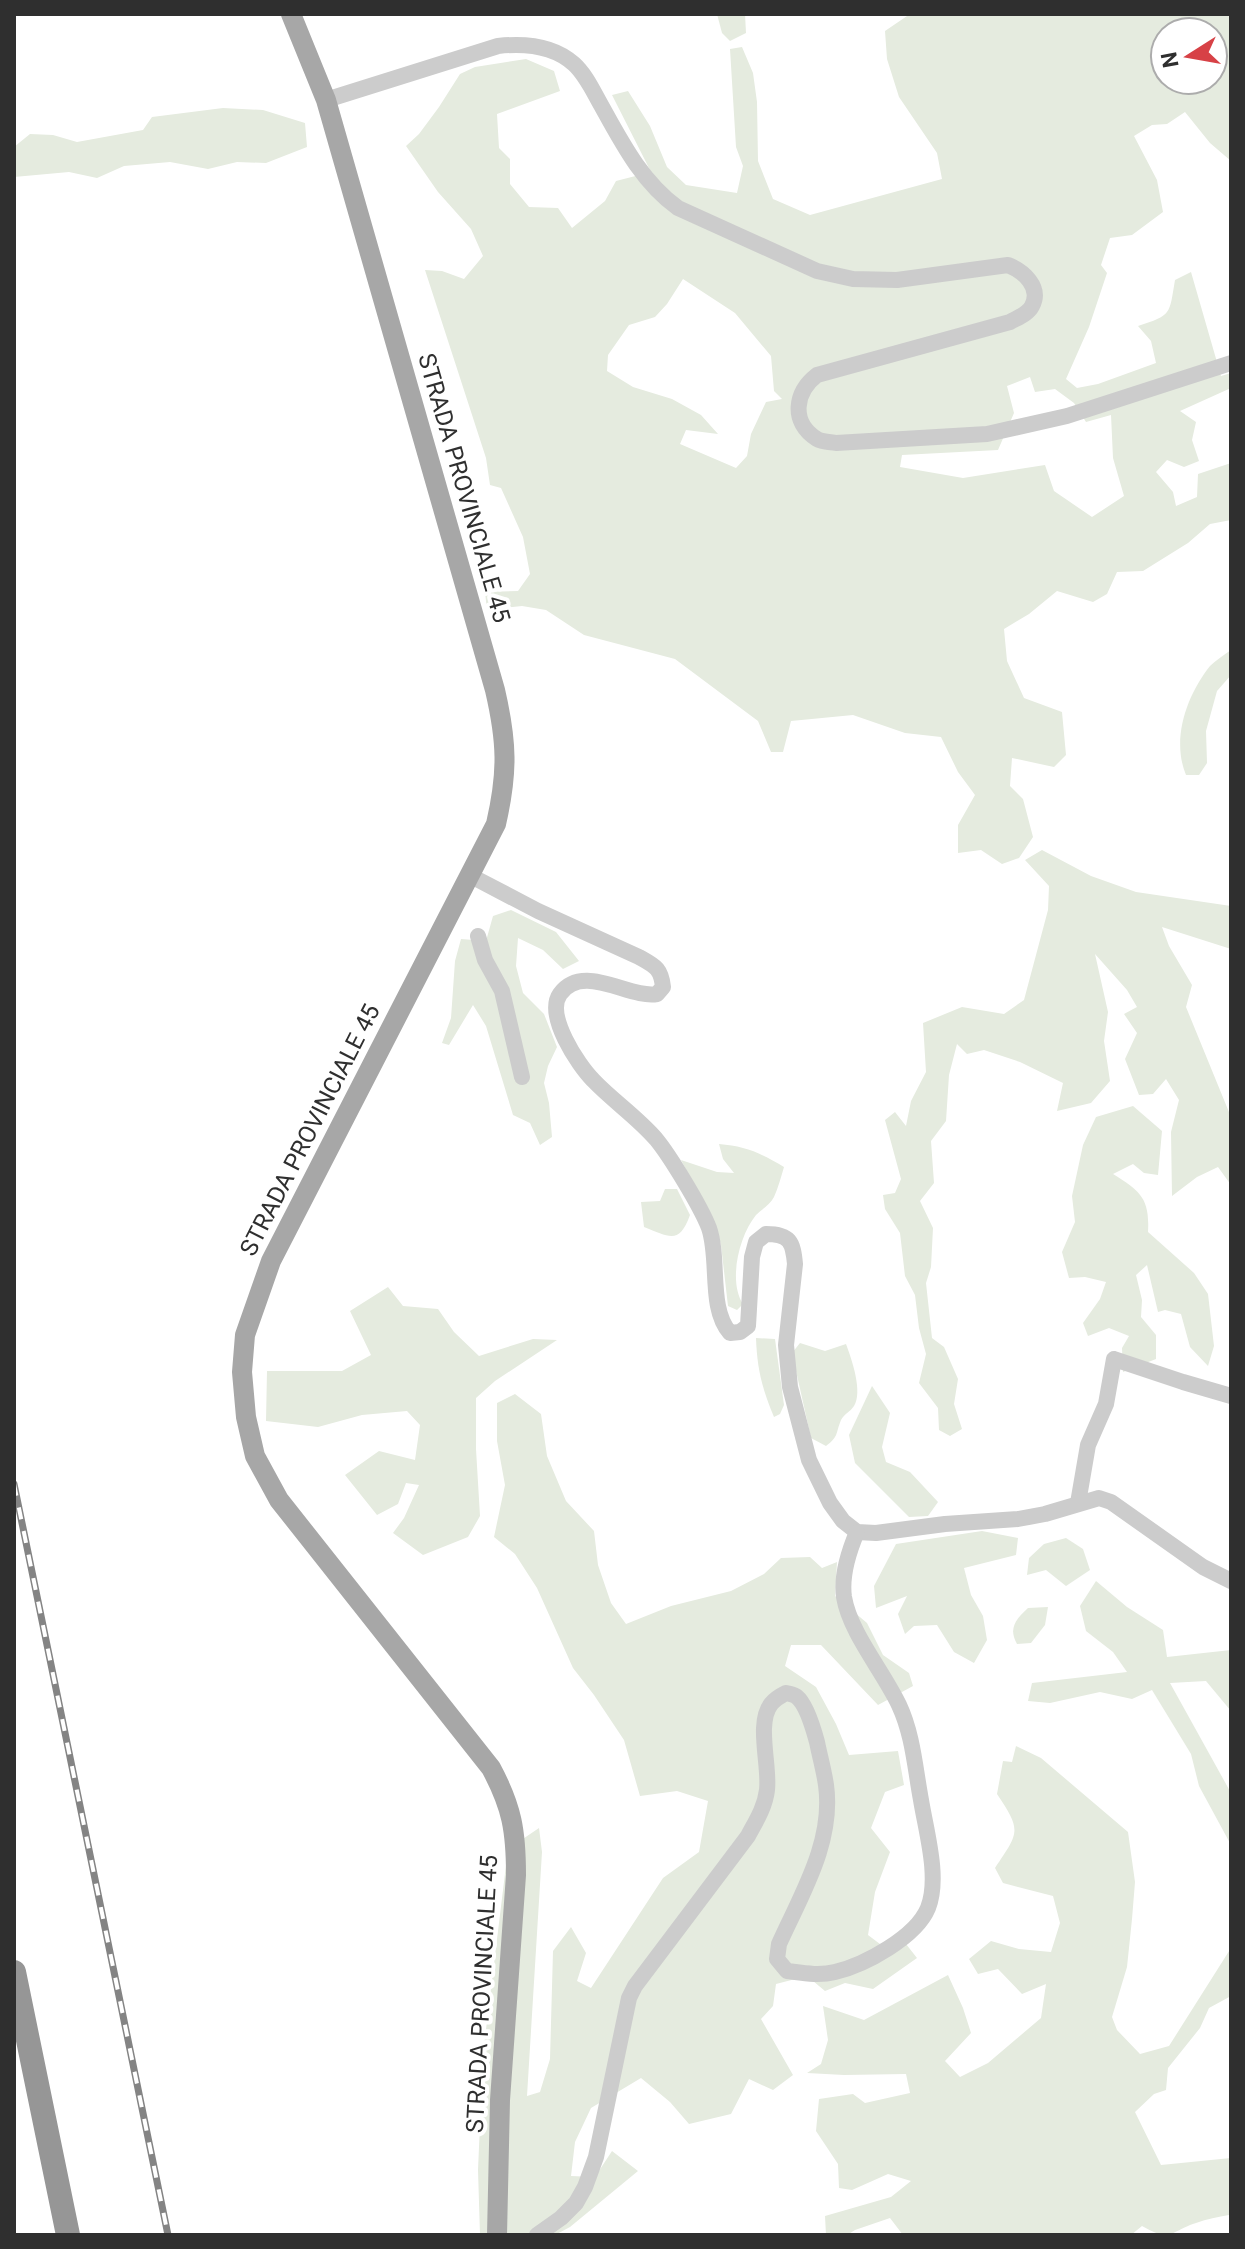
<svg xmlns="http://www.w3.org/2000/svg" width="1245" height="2249" font-family="Roboto,sans-serif">
	<style>
		.green { fill: #e5ebdf; fill-rule: evenodd }
		.lines { fill: none; stroke-linecap: round; stroke-linejoin: round }
		.minor { stroke: #ccc; stroke-width: 16 }
		.major { stroke: #a7a7a7; stroke-width: 20 }
		.highway { stroke: #969696; stroke-width: 24 }
		.rail-casing { stroke: #848484; stroke-width: 7 }
		.rail { stroke: #fff; stroke-width: 4; stroke-dasharray: 12; stroke-linecap: butt }
		.labels { text-anchor: middle; dominant-baseline: central; stroke-width: 8; stroke-linejoin: round; paint-order: stroke }
		.street-label { font-size: 24px; fill: #2f2f2f; stroke: #fff }
	</style>
	<rect width="100%" height="100%" fill="#fff"/>
	<g class="green">
		<polygon points="717,14 745,14 746,33 730,41 722,33"/>
		<path d="M 910,14 L 1231,14 L 1231,161 L 1210,143 L 1185,112 L 1167,124 L 1152,125 L 1134,136 L 1157,180 L 1163,212 L 1132,235 L 1110,238 L 1101,265 L 1107,273 L 1089,327 L 1066,379 L 1077,388 L 1098,384 L 1156,363 L 1151,341 L 1138,326 C 1172,315 1169,315 1175,280 L 1191,272 L 1221,376 L 1231,373 L 1231,388 L 1180,411 L 1196,422 L 1192,440 L 1199,461 L 1184,467 L 1167,460 L 1156,472 L 1173,492 L 1176,506 L 1197,497 L 1198,474 L 1231,463 L 1231,520 L 1210,524 L 1188,543 L 1143,571 L 1117,572 L 1107,594 L 1093,602 L 1057,591 L 1029,614 L 1004,629 L 1007,661 L 1024,698 L 1062,712 L 1066,755 L 1054,767 L 1012,758 L 1010,786 L 1023,799 L 1033,837 L 1019,858 L 1002,864 L 981,850 L 958,853 L 958,825 L 975,795 L 958,772 L 941,737 L 905,733 L 853,715 L 791,721 L 783,752 L 771,752 L 758,721 L 675,659 L 584,635 L 546,610 L 522,606 L 487,610 L 485,592 L 518,591 L 530,574 L 523,537 L 501,488 L 490,485 L 486,458 L 425,270 L 442,271 L 464,279 L 483,256 L 471,229 L 438,192 L 406,146 L 419,134 L 439,107 L 460,74 L 475,67 L 526,59 L 554,71 L 560,91 L 497,114 L 499,148 L 510,159 L 510,184 L 529,207 L 558,208 L 572,228 L 605,201 L 616,181 L 651,172 L 612,95 L 628,91 L 650,126 L 667,167 L 686,185 L 737,193 L 743,166 L 736,147 L 730,49 L 742,47 L 753,73 L 757,102 L 758,161 L 773,199 L 810,215 L 942,179 L 937,153 L 899,97 L 887,59 L 885,31 ZM 1165,32 L 1213,32 L 1213,80 L 1165,80 ZM 683,279 L 735,313 L 771,356 L 774,391 L 782,399 L 766,402 L 751,434 L 747,456 L 736,468 L 680,444 L 686,430 L 718,434 L 701,415 L 672,399 L 633,387 L 607,371 L 608,355 L 629,325 L 655,317 L 667,304 ZM 1030,377 L 1035,392 L 1055,389 L 1074,403 L 1086,422 L 1111,415 L 1113,458 L 1124,496 L 1092,517 L 1054,491 L 1045,465 L 963,478 L 900,467 L 902,455 L 998,450 L 1014,413 L 1007,386 Z"/>
		<polygon points="223,108 263,110 305,123 307,147 266,163 237,162 208,169 170,162 124,166 97,178 69,172 14,177 14,147 30,134 53,135 77,142 143,130 152,117"/>
		<path d="M 1231,650 L 1231,675 L 1217,691 L 1206,731 L 1207,763 L 1199,775 L 1186,775 C 1171,739 1187,695 1210,666 C 1216,660 1224,655 1231,650 Z"/>
		<polygon points="1042,850 1091,876 1136,892 1231,906 1231,949 1162,927 1169,946 1192,985 1186,1007 1231,1117 1231,1185 1218,1167 1197,1177 1172,1196 1171,1132 1179,1100 1166,1079 1153,1094 1139,1095 1125,1059 1137,1033 1124,1014 1137,1007 1127,990 1095,954 1108,1012 1104,1041 1110,1081 1091,1103 1057,1111 1063,1083 1020,1062 984,1050 967,1054 957,1044 949,1075 946,1121 931,1141 934,1183 920,1201 933,1228 931,1267 926,1283 932,1338 944,1347 958,1379 954,1404 962,1429 950,1436 939,1430 938,1408 919,1383 926,1354 919,1328 915,1295 905,1276 900,1233 885,1209 883,1195 895,1193 901,1179 885,1120 895,1112 906,1126 911,1101 926,1072 923,1023 962,1007 1004,1014 1024,1000 1048,910 1049,886 1025,860"/>
		<polygon points="511,910 556,932 579,961 563,969 543,950 518,938 516,966 523,993 544,1014 557,1047 548,1066 544,1083 549,1103 552,1137 540,1145 530,1123 513,1115 486,1026 473,1005 449,1045 442,1043 451,1018 455,961 461,939 486,941 493,916"/>
		<path d="M 1133,1106 L 1162,1131 L 1158,1175 L 1144,1173 L 1133,1164 L 1113,1174 C 1140,1191 1150,1198 1148,1232 L 1194,1273 L 1208,1294 L 1214,1346 L 1208,1366 L 1190,1347 L 1181,1314 L 1165,1310 L 1158,1312 L 1147,1265 L 1136,1275 L 1142,1300 L 1141,1317 L 1156,1335 L 1156,1359 L 1123,1372 L 1122,1348 L 1129,1336 L 1109,1328 L 1088,1336 L 1083,1323 L 1100,1299 L 1106,1282 L 1085,1277 L 1069,1278 L 1062,1252 L 1075,1222 L 1072,1196 L 1083,1145 L 1096,1117 Z"/>
		<path d="M 719,1144 C 745,1146 761,1153 784,1167 C 781,1177 778,1188 774,1197 C 770,1205 762,1209 756,1215 C 739,1236 728,1281 743,1304 L 737,1310 L 728,1306 L 721,1245 L 716,1226 L 681,1160 L 717,1172 L 734,1173 L 723,1159 Z"/>
		<path d="M 665,1189 L 677,1189 L 690,1215 C 679,1245 670,1237 644,1227 L 641,1202 L 660,1201 Z"/>
		<polygon points="388,1287 403,1306 438,1309 454,1332 479,1356 533,1339 557,1340 495,1381 476,1398 476,1449 480,1516 468,1537 423,1555 393,1533 404,1518 419,1485 406,1483 398,1504 377,1515 345,1475 379,1451 415,1460 420,1425 407,1411 362,1415 318,1427 266,1421 267,1371 342,1371 371,1355 350,1311"/>
		<path d="M 756,1338 L 775,1339 L 784,1405 L 780,1414 L 774,1417 C 762,1389 757,1368 756,1338 Z"/>
		<path d="M 800,1343 L 825,1351 L 846,1344 C 852,1360 863,1392 854,1406 C 850,1412 844,1414 841,1420 C 835,1435 839,1436 826,1446 L 811,1438 L 792,1353 Z"/>
		<polygon points="872,1386 890,1413 882,1447 886,1462 910,1472 938,1502 928,1516 909,1517 855,1463 849,1435"/>
		<polygon points="515,1394 541,1414 547,1456 566,1501 594,1531 598,1565 611,1603 626,1624 671,1606 731,1591 764,1574 781,1558 810,1557 822,1568 837,1562 835,1596 867,1623 883,1655 909,1673 913,1686 878,1705 821,1645 791,1645 785,1666 816,1687 836,1724 849,1755 898,1751 904,1785 885,1792 871,1828 890,1852 875,1892 868,1935 892,1953 906,1944 917,1958 873,1989 845,1983 825,1991 807,1976 776,1984 773,2006 761,2019 793,2075 773,2090 749,2079 731,2114 689,2124 670,2102 641,2078 591,2108 575,2142 571,2176 595,2177 612,2151 638,2171 570,2227 555,2235 480,2235 478,2170 483,2054 508,1849 539,1828 542,1852 527,2096 540,2092 550,2059 553,1951 571,1927 586,1953 577,1981 591,1988 663,1878 699,1852 708,1801 677,1791 640,1796 624,1740 594,1695 573,1668 537,1588 515,1554 494,1537 505,1485 497,1441 497,1403"/>
		<polygon points="982,1531 1018,1538 1016,1555 964,1568 971,1595 983,1616 987,1640 974,1663 954,1652 937,1625 914,1626 905,1634 898,1614 907,1596 876,1608 874,1586 896,1544"/>
		<polygon points="1066,1538 1083,1549 1090,1570 1066,1586 1046,1570 1027,1575 1029,1558 1044,1544"/>
		<polygon points="1096,1581 1127,1607 1163,1630 1167,1657 1231,1650 1231,1711 1206,1681 1170,1683 1231,1793 1231,1845 1199,1786 1191,1754 1152,1690 1132,1699 1100,1692 1050,1703 1028,1701 1032,1683 1127,1672 1113,1652 1086,1631 1080,1606"/>
		<path d="M 1048,1607 L 1045,1625 L 1031,1643 L 1017,1644 C 1008,1628 1016,1619 1028,1608 Z"/>
		<path d="M 1016,1746 L 1041,1758 L 1128,1832 L 1135,1882 L 1132,1919 L 1127,1967 L 1112,2017 L 1117,2030 L 1140,2054 L 1169,2046 L 1231,1948 L 1231,1996 L 1209,2008 L 1200,2028 L 1168,2068 L 1166,2090 L 1154,2094 L 1135,2112 L 1161,2165 L 1231,2158 L 1231,2220 L 1229,2215 C 1218,2217 1207,2219 1196,2223 C 1168,2232 1173,2243 1142,2226 L 1131,2235 L 903,2235 L 890,2218 L 855,2230 L 847,2235 L 826,2235 L 825,2216 L 891,2197 L 911,2181 L 888,2174 L 852,2190 L 839,2188 L 838,2164 L 816,2131 L 819,2099 L 853,2094 L 865,2103 L 910,2093 L 906,2074 L 844,2075 L 807,2073 L 821,2064 L 828,2040 L 823,2006 L 864,2020 L 948,1975 L 963,2008 L 971,2033 L 945,2061 L 960,2077 L 988,2063 L 1041,2018 L 1046,1984 L 1022,1994 L 998,1969 L 978,1974 L 969,1959 L 991,1941 L 1019,1949 L 1051,1952 L 1060,1923 L 1053,1896 L 1003,1883 L 995,1868 C 1019,1832 1022,1831 997,1794 L 1003,1761 L 1012,1762 Z"/>
	</g>
	<g class="lines">
		<g class="minor">
			<path d="M 326,100 L 498,46 C 525,43 553,45 574,64 C 586,75 593,91 601,105 C 622,143 642,182 678,208 L 817,271 L 853,279 L 897,280 L 1008,265 C 1023,271 1042,287 1032,306 C 1028,314 1017,318 1010,322 L 817,375 C 795,392 790,422 817,439 C 822,442 831,442 836,443 L 987,434 L 1067,416 L 1231,363"/>
			<path d="M 471,876 L 538,911 L 639,957 C 655,966 661,968 663,987 L 657,994 C 629,999 583,962 560,994 C 545,1015 578,1065 593,1080 C 613,1101 637,1117 656,1139 C 670,1156 701,1207 709,1228 C 720,1260 708,1308 730,1333 L 740,1332 L 748,1326 L 752,1257 L 756,1242 L 766,1234 C 790,1234 793,1242 795,1264 L 786,1345 L 790,1387 L 809,1460 L 830,1503 L 843,1521 L 857,1532 L 876,1533 L 945,1524 L 1018,1519 L 1045,1514 L 1099,1498 L 1111,1502 L 1203,1567 L 1231,1581"/>
			<polyline points="478,936 485,960 502,991 522,1077"/>
			<polyline points="1078,1503 1088,1445 1106,1404 1114,1359 1183,1382 1231,1396"/>
			<path d="M 537,2235 L 561,2218 L 576,2203 L 585,2187 L 596,2157 L 629,1998 L 635,1986 L 748,1836 C 756,1821 765,1807 767,1790 C 770,1766 756,1723 771,1704 C 775,1699 780,1696 786,1693 C 790,1694 794,1694 797,1697 C 807,1705 814,1731 817,1742 C 820,1757 824,1771 826,1785 C 834,1842 801,1895 779,1944 L 777,1959 L 787,1971 C 803,1973 819,1976 835,1972 C 865,1965 916,1937 928,1908 C 940,1878 926,1831 921,1800 C 915,1768 913,1735 899,1705 C 883,1671 850,1633 844,1597 C 841,1576 849,1551 857,1532"/>
		</g>
		<path class="major" d="M 291,14 L 326,100 L 495,690 C 507,742 508,772 496,824 L 271,1261 L 245,1335 L 242,1372 L 246,1417 L 255,1456 L 279,1500 L 491,1768 C 512,1807 516,1831 516,1875 L 500,2100 L 497,2235"/>
		<polyline class="highway" points="14,1972 68,2235"/>
		<defs>
			<polyline id="rail" points="14,1484 168,2235"/>
		</defs>
		<use href="#rail" class="rail-casing"/>
		<use href="#rail" class="rail"/>
	</g>
	<g class="labels">
		<g class="street-label">
			<text transform="translate(464 488) rotate(74)">STRADA PROVINCIALE 45</text>
			<text transform="translate(310 1130) rotate(-63)">STRADA PROVINCIALE 45</text>
			<text transform="translate(482 1994) rotate(-87)">STRADA PROVINCIALE 45</text>
		</g>
	</g>
	<rect width="1245" height="2249" fill="none" stroke="#2f2f2f" stroke-width="32"/>
	<g transform="translate(1189 56) rotate(259)"><circle r="38" fill="#ffffff" stroke="#acacac" stroke-width="2"/>
	<path d="M0-6L14 30L0 20L-14 30Z" fill="#d74146"/>
	<text y="-12" font-size="22" font-weight="bold" text-anchor="middle" fill="#2f2f2f">N</text>
	</g>
</svg>
